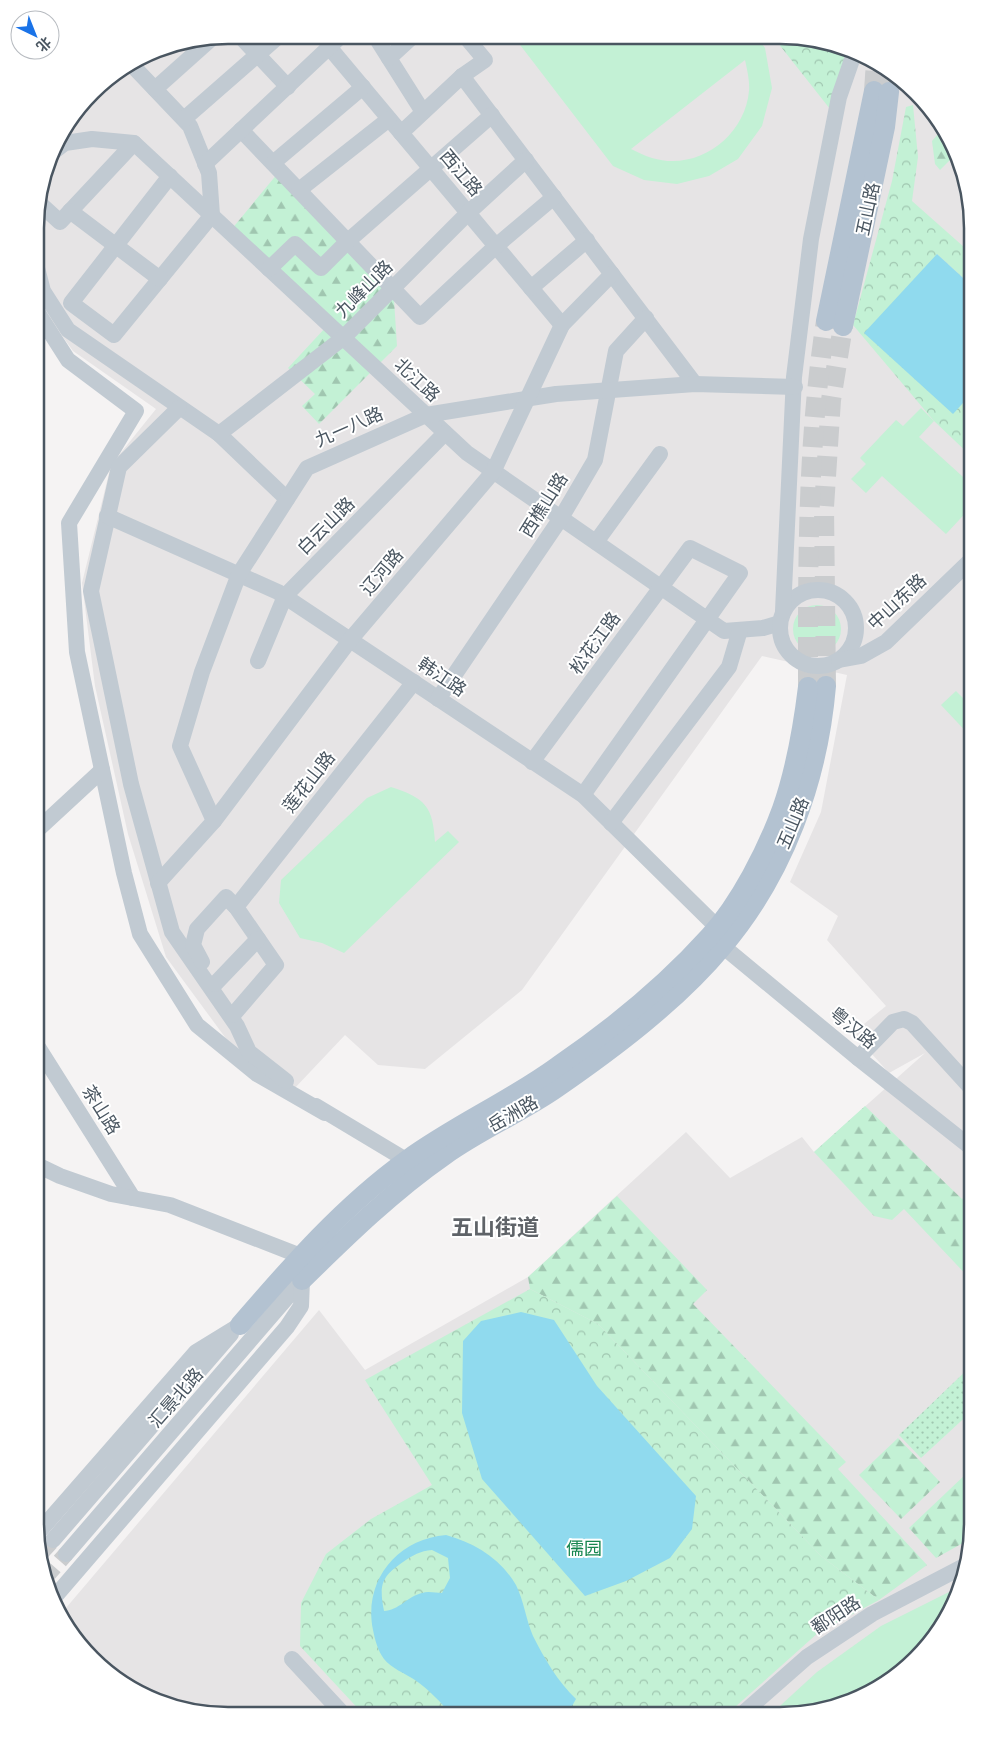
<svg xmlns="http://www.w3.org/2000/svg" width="1008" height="1751" font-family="Signika,'Noto Sans SC',sans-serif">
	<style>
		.education { fill: #e6e4e5 }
		.grass { fill: #c3f1d5; fill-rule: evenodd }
		.forest { fill: url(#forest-firs) }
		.park { fill: url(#park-crowns) }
		.garden { fill: url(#garden-dots) }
		.water { fill: #90daee; fill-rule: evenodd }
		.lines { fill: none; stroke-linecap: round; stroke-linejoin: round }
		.minor-tunnel { stroke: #caccce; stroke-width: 16; stroke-dasharray: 16 8; stroke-linecap: butt }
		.major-tunnel { stroke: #caccce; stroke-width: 20; stroke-dasharray: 20 10; stroke-linecap: butt }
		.minor { stroke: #c1cad2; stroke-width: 16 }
		.major { stroke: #b3c2d1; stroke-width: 20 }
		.labels { text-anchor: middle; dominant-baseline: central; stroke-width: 4; stroke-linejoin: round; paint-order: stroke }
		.street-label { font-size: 18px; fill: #4a5661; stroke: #fff }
		.park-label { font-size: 18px; fill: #17864f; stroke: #fff }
		.district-label { font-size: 22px; font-weight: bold; fill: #5f6368; stroke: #fff }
		.rim { fill: none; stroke: #4a5661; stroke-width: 2.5 }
	</style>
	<defs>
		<pattern id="forest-firs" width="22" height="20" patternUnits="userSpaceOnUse" patternTransform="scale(1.25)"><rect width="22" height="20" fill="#c3f1d5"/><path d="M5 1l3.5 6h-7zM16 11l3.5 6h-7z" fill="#a0c6b0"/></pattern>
		<pattern id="park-crowns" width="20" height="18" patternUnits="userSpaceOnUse" patternTransform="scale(1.25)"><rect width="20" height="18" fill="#c3f1d5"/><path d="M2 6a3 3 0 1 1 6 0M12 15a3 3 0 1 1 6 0" fill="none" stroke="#a0c6b0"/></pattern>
		<pattern id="garden-dots" width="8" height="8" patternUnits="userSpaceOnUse" patternTransform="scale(1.25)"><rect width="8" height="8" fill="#c3f1d5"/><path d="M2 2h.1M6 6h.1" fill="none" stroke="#a0c6b0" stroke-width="1.8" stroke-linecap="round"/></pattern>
	</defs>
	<rect width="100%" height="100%" fill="#f5f3f3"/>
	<polygon class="education" points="228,35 817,39 865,55 907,83 940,120 963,166 973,228 973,1536 958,1597 933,1641 897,1676 842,1706 780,1716 202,1714 154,1701 101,1668 68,1631 60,1615 319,1310 365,1370 528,1277 686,1132 730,1178 802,1137 814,1152 925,1053 889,1073 853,1033 886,1006 827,940 838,916 790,882 821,812 847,675 762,656 522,990 425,1069 378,1065 345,1035 293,1090 230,1044 166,957 128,834 95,686 82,583 111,465 156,409 73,351 45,312 37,289 37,203 55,142 100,83 154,50"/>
	<g class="grass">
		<path d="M 514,37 L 758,38 L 765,48 L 772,88 L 762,126 L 738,159 L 709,176 L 677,184 L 644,180 L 613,166 ZM 745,60 C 747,69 750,82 749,91 C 745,136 698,172 652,158 C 645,156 638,152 631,149 Z"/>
		<polygon points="921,408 934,421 919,437 973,486 973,505 946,534 882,476 866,493 851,479 866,464 860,458 896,420 903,426"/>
		<circle cx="817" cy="629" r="24"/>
		<polygon points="956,691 973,708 973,739 941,705"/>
		<path d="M 391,787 C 425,798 433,806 435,842 L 448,831 L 459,842 L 344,953 L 322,943 L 300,938 L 279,903 L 281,880 L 367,798 Z"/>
		<polygon points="961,1586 958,1597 933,1641 897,1676 842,1706 769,1716 817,1672 881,1626"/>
	</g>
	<g class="forest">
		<polygon points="944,127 957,153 940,170 935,164 932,141"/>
		<polygon points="278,173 393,284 397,346 319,424 302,406 315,394 288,368 326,327 226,236"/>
		<polygon points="865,1106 962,1199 973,1188 973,1282 904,1209 892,1220 874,1216 814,1152"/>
		<polygon points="617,1196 707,1290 693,1304 846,1462 838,1469 927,1565 879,1600 821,1556 598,1324 530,1289 528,1277"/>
		<polygon points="898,1438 940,1482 901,1519 859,1475"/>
		<polygon points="967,1473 973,1479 972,1538 936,1558 909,1528"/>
	</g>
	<g class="park">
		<polygon points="774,38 817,39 847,49 830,109"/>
		<polygon points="913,105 918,157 912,201 973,255 973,287 937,254 953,413 973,392 973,458 934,421 853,325 892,181 906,107"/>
		<polygon points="530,1289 598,1324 821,1556 879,1600 819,1632 725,1716 364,1715 300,1646 301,1603 326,1554 371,1519 432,1485 365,1380"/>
	</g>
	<polygon class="garden" points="973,1364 973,1410 921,1458 899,1435"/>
	<g class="water">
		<polygon points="937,254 973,287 973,392 953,414 864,333"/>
		<polygon points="521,1312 554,1320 597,1386 696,1496 692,1529 670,1558 626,1581 585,1596 482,1479 462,1413 463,1341 481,1321"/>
		<path d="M 446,1535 C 475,1543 501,1559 516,1585 C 524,1601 526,1620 533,1636 C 544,1658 558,1682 576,1699 L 567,1715 L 451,1715 C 441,1702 429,1690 415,1680 C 406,1674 391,1668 384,1659 C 378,1651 375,1640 373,1630 C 363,1581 397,1539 446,1535 ZM 432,1550 L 448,1558 L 450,1578 L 442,1593 C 436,1593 428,1591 422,1593 C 408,1596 398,1611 384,1611 C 379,1585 381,1577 403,1562 C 413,1555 420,1551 432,1550 Z"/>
	</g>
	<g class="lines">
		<g class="minor-tunnel">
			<polyline points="40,1554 53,1540"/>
			<polyline points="44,1579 66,1554"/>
		</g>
		<g class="major-tunnel">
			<polyline points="874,91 876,62"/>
			<polyline points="889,92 891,72"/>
			<polyline points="826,686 824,507 831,400 843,326"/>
			<path d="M 808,687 C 808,564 807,443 826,321"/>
		</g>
		<g class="minor">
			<polyline points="239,35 288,87"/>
			<polyline points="375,36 423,112"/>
			<polyline points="329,47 562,325"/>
			<polyline points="389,58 413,36"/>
			<polyline points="131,64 190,126 209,173 212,215 114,335 71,303 170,176"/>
			<polyline points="462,76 695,384"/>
			<polyline points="155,89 212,38"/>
			<polyline points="184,119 280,35"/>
			<polyline points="241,130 420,317 496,246 554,197"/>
			<polyline points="401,133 462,76 485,60 465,36"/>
			<polyline points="52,153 65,143 92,139 134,143 467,453 724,631 763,628 780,623"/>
			<polyline points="273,163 363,87"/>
			<polyline points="205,164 341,36"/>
			<polyline points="299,190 389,119"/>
			<polyline points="37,201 60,222 134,143"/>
			<polyline points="70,211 160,279"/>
			<polyline points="37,268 43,291 68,330 219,434 287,499"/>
			<polyline points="269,269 295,244 321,268 348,241 492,115"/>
			<polyline points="531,288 587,240"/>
			<polyline points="36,310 68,360 136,411 69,523 77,652 124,873 140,934 197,1025 257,1074 325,1113"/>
			<polyline points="179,408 119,467 91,591 131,784 172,932 237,1026 249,1052 286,1081"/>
			<polyline points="219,434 343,338 468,213 526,160"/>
			<polyline points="107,516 278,592 583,795 717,927"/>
			<polyline points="596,542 660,454"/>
			<circle cx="818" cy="628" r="38"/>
			<polyline points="783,611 794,377 811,239 839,97 855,51"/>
			<polyline points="839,660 861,656 886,642 973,558"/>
			<polyline points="258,661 285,596 445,433"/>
			<polyline points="438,699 561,518 595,460 616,351 646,318"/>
			<polyline points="532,762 690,548 740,573 583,795"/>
			<polyline points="214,821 180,746 202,672 239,574 307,468 426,415 556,394 695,384 795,387"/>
			<polyline points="611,823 729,667 740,630"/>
			<polyline points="36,831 102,770"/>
			<polyline points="158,883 214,821 350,640 493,472 562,325 612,274"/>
			<polyline points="236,907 414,682"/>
			<polyline points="714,939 858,1058 973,1149"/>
			<polyline points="202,962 193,945 197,929 226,897 236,907 276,965 233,1015"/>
			<polyline points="215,984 258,939"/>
			<polyline points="36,1044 133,1198"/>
			<polyline points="858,1058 893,1022 904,1019 912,1023 973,1090"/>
			<polyline points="316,1106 406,1160"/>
			<polyline points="35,1164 60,1176 111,1194 170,1205 311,1260"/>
			<polyline points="37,1534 196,1352 240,1325"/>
			<polyline points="53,1540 231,1334"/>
			<polyline points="66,1554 302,1280"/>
			<polyline points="52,1600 287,1327 301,1306 302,1280"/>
			<polyline points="292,1659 344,1715"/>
			<polyline points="740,1716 807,1657 872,1614 966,1565"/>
		</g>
		<g class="major">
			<polyline points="826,321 874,91"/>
			<polyline points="843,326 885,127 889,92"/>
			<path d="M 302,1280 C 347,1236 393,1191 445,1155 C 480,1130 520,1113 555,1089 C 613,1049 677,1001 722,947 C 784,874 818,780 826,686"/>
			<path d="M 240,1325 C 291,1266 343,1206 407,1160 C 455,1125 510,1101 558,1066 C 612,1029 666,985 710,936 C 740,903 767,850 782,809 C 796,769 803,728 808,687"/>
		</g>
	</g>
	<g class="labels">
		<g class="street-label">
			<text transform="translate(461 173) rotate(50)">西江路</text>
			<text transform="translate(868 209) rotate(-78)">五山路</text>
			<text transform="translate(364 289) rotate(-45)">九峰山路</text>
			<text transform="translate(417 380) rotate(43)">北江路</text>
			<text transform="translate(349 427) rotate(-24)">九一八路</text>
			<text transform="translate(544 505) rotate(-58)">西樵山路</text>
			<text transform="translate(326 526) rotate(-45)">白云山路</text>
			<text transform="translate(382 572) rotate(-50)">辽河路</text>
			<text transform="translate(897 602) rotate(-43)">中山东路</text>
			<text transform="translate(595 643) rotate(-54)">松花江路</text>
			<text transform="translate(442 677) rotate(34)">韩江路</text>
			<text transform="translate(309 782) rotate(-52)">莲花山路</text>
			<text transform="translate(793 823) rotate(-67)">五山路</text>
			<text transform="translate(853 1028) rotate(39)">粤汉路</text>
			<text transform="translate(101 1110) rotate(58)">茶山路</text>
			<text transform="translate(513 1114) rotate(-30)">岳洲路</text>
			<text transform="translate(176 1398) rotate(-49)">汇景北路</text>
			<text transform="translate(836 1615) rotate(-33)">鄱阳路</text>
		</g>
		<g class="park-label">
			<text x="584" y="1549">儒园</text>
		</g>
		<g class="district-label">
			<text x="495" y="1227">五山街道</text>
		</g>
	</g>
	<path d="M0 0H1008V1751H0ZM228 44H780A184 184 0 0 1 964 228V1523A184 184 0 0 1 780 1707H228A184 184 0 0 1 44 1523V228A184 184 0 0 1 228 44Z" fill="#fff" fill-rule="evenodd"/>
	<path class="rim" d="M228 44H780A184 184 0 0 1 964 228V1523A184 184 0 0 1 780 1707H228A184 184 0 0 1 44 1523V228A184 184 0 0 1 228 44Z"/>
	<g transform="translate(35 35) rotate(137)"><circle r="24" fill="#ffffff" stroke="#b7bbc0"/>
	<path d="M0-4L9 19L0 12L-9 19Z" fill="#1a73e8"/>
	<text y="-8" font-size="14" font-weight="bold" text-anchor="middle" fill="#4a5661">北</text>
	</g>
</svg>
